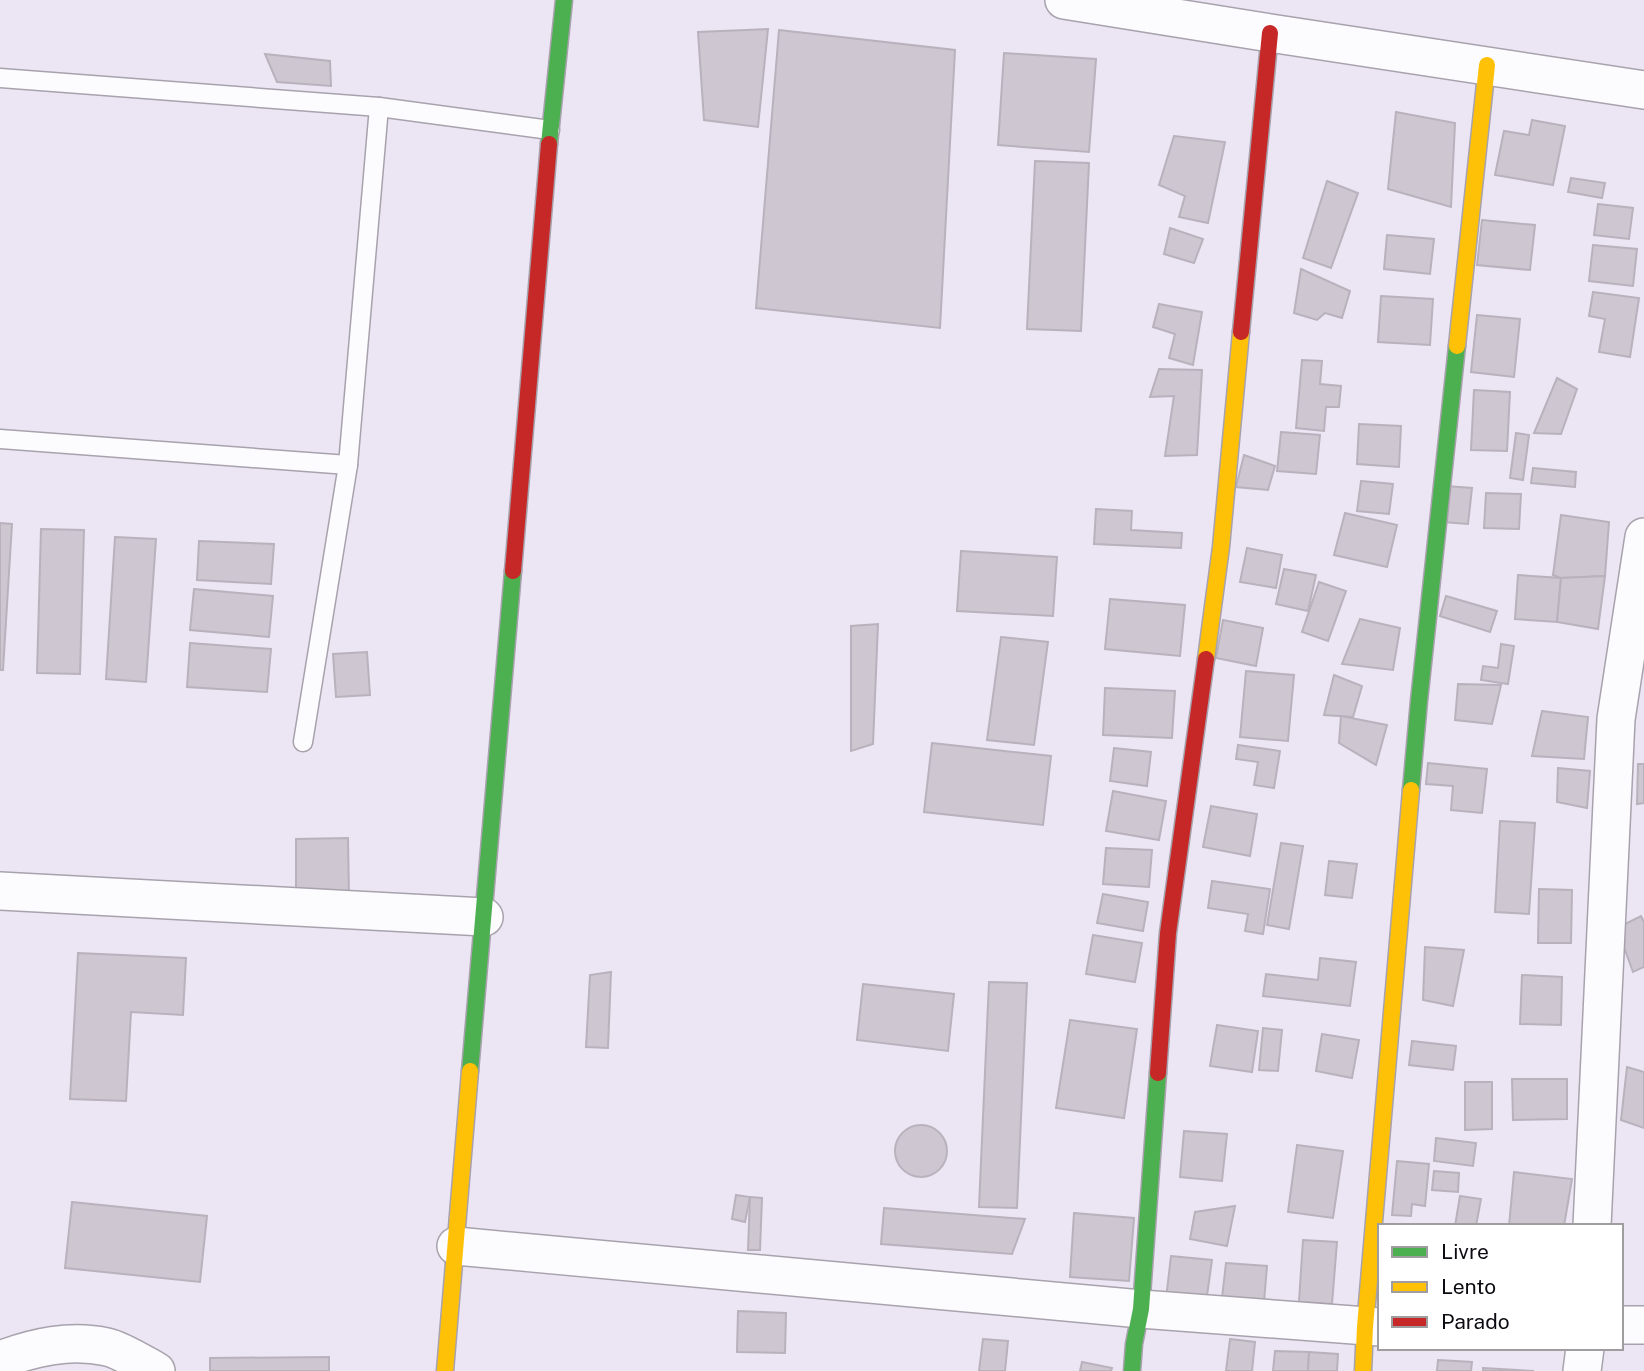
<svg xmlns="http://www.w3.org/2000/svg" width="1644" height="1371" font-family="'Public Sans',sans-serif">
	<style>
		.building { fill: #cec6d0; stroke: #b9b2bc; stroke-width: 2 }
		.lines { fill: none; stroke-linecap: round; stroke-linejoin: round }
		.lane-casing { stroke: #a8a2ad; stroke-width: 21 }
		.street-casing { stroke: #a8a2ad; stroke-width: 40 }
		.fast-casing { stroke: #a8a2ad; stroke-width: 19 }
		.slow-casing { stroke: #a8a2ad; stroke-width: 19 }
		.jam-casing { stroke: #a8a2ad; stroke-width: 19 }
		.lane { stroke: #fcfbfd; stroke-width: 18 }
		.street { stroke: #fcfbfd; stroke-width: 37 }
		.fast { stroke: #4caf50; stroke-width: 16 }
		.slow { stroke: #ffc107; stroke-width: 16 }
		.jam { stroke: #c62828; stroke-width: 16 }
	</style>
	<rect width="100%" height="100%" fill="#ece5f3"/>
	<g class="building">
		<polygon points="768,29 758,127 704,120 698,32"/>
		<polygon points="779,30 955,50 940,328 756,308"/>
		<polygon points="1004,53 1096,59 1089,152 998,145"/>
		<polygon points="265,54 330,61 331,86 277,82"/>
		<polygon points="1396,112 1455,123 1451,207 1388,189"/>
		<polygon points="1532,120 1565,126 1553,185 1495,175 1504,131 1529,135"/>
		<polygon points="1174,136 1225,142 1208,223 1179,217 1185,196 1159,185"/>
		<polygon points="1035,161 1089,163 1081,331 1027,329"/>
		<polygon points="1571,178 1605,183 1602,198 1568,192"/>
		<polygon points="1327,181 1358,193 1331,268 1303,258"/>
		<polygon points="1598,204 1633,208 1629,239 1594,235"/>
		<polygon points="1482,220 1535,225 1530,270 1477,265"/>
		<polygon points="1170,228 1203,239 1194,263 1164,254"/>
		<polygon points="1387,235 1434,239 1430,274 1384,269"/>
		<polygon points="1593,245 1637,249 1633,286 1589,281"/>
		<polygon points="1301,269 1350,291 1342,318 1325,313 1317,320 1294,313"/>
		<polygon points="1593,292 1639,298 1630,357 1599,352 1605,319 1589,316"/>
		<polygon points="1381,296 1433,299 1430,345 1378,342"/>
		<polygon points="1159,304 1202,312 1193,365 1169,358 1175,334 1153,327"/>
		<polygon points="1477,315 1520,319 1514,377 1471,372"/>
		<polygon points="1302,360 1322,361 1320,384 1341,386 1339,407 1326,407 1324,431 1296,428"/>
		<polygon points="1159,369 1202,370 1197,455 1165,456 1174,396 1150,397"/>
		<polygon points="1557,378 1577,389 1561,434 1534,433"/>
		<polygon points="1474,390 1510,392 1507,451 1471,450"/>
		<polygon points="1359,424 1401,426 1399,467 1357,464"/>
		<polygon points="1281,432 1320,435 1316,474 1277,471"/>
		<polygon points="1516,433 1529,435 1523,480 1510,478"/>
		<polygon points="1244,455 1275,466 1268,490 1236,487"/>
		<polygon points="1533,468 1576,472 1575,487 1531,483"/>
		<polygon points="1361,481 1393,484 1389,514 1357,511"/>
		<polygon points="1446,486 1472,488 1468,524 1443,522"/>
		<polygon points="1486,493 1521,494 1519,529 1484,528"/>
		<polygon points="1096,509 1132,511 1131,530 1182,533 1181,548 1094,544"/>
		<polygon points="1345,513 1397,525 1387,567 1334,555"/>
		<polygon points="1561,515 1609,522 1605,576 1561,578 1553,575"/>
		<polygon points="0,523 12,524 3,670 0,670"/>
		<polygon points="41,529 84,530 80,674 37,673"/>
		<polygon points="115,537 156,539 146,682 106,679"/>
		<polygon points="199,541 274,544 271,584 197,580"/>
		<polygon points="1247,548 1282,555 1276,588 1240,582"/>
		<polygon points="961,551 1057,557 1053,616 957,611"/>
		<polygon points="1284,569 1316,575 1308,611 1276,604"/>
		<polygon points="1518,575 1561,578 1557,622 1515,619"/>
		<polygon points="1605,576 1598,629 1557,622 1561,578"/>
		<polygon points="1319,582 1346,591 1328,641 1302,632"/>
		<polygon points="194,589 273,596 269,637 190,630"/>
		<polygon points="1446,596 1497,611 1490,632 1440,616"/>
		<polygon points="1110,599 1185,605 1180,656 1105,649"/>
		<polygon points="1360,619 1400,628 1393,670 1342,664"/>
		<polygon points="1223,620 1263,628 1256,666 1216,658"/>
		<polygon points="878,624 873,744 851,751 851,626"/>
		<polygon points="1001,637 1048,642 1034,745 987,740"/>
		<polygon points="190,643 271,649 267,692 187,687"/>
		<polygon points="1501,644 1514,646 1508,684 1481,680 1483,666 1498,668"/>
		<polygon points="367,652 370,695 336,697 333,654"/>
		<polygon points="1246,671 1294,675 1288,741 1240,737"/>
		<polygon points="1334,675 1362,686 1353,717 1324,715"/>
		<polygon points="1458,684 1501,685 1492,724 1455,720"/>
		<polygon points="1105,688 1175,691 1172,738 1103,735"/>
		<polygon points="1542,711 1588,717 1584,759 1532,756"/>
		<polygon points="1341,716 1387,725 1376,765 1339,743"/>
		<polygon points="932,743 1051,756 1043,825 924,812"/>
		<polygon points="1238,745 1280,751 1274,788 1254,785 1258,762 1236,759"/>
		<polygon points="1114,748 1151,752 1147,786 1110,781"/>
		<polygon points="1428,763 1487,769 1482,813 1451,810 1453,786 1426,784"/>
		<polygon points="1638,764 1644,764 1644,803 1637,804"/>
		<polygon points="1558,768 1590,771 1587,808 1557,802"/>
		<polygon points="1113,791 1166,801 1159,840 1106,831"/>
		<polygon points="1211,806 1257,814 1250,856 1203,847"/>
		<polygon points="1500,821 1535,823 1529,914 1495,912"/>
		<polygon points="348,838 349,897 296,898 296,839"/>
		<polygon points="1281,843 1303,846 1289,929 1267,925"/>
		<polygon points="1106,848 1152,850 1149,887 1103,884"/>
		<polygon points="1329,861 1357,864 1352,898 1325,895"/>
		<polygon points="1212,881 1270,889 1263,934 1245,931 1248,914 1208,908"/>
		<polygon points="1539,889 1572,890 1571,943 1538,943"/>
		<polygon points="1103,894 1148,902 1143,931 1097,923"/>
		<polygon points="1641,916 1644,922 1644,967 1633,972 1617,928"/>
		<polygon points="1093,935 1142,943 1135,982 1086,974"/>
		<polygon points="1425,947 1464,950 1453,1006 1423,1000"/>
		<polygon points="78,953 186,958 183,1015 131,1012 126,1101 70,1099"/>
		<polygon points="1320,958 1356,962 1350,1006 1263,996 1266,974 1318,980"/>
		<polygon points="611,972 608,1048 586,1047 590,975"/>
		<polygon points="1522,975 1562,977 1561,1025 1520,1024"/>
		<polygon points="989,982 1027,983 1017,1208 979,1207"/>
		<polygon points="863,984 954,994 948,1051 857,1040"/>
		<polygon points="1070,1020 1137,1029 1124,1118 1056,1108"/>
		<polygon points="1217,1025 1258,1031 1252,1072 1210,1066"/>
		<polygon points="1263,1028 1282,1030 1278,1071 1259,1070"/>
		<polygon points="1322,1034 1359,1040 1352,1078 1316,1071"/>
		<polygon points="1412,1041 1456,1046 1453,1070 1409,1065"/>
		<polygon points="1627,1067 1644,1072 1644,1128 1621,1120"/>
		<polygon points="1512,1079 1567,1079 1567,1119 1513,1120"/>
		<polygon points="1465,1082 1492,1082 1492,1129 1465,1130"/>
		<circle cx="921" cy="1151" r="26"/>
		<polygon points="1184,1131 1227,1134 1222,1181 1180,1177"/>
		<polygon points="1436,1138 1476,1143 1473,1166 1434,1161"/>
		<polygon points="1297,1145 1343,1151 1333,1218 1288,1212"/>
		<polygon points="1397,1161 1429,1164 1425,1206 1412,1204 1411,1216 1392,1215"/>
		<polygon points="1434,1171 1459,1173 1458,1192 1432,1190"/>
		<polygon points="1514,1172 1572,1179 1564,1226 1509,1226"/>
		<polygon points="736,1195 750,1197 745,1222 732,1219"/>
		<polygon points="1460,1196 1481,1199 1476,1226 1455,1226"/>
		<polygon points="750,1197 762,1198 760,1250 748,1250"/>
		<polygon points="72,1202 207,1216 200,1282 65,1268"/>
		<polygon points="1235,1206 1227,1246 1190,1239 1195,1212"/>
		<polygon points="884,1208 1025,1219 1012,1254 881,1244"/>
		<polygon points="1074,1213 1134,1218 1129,1281 1070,1277"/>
		<polygon points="1303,1240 1337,1242 1332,1304 1299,1302"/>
		<polygon points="1171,1256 1212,1260 1206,1303 1166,1299"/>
		<polygon points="1226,1263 1267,1266 1264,1302 1222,1298"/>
		<polygon points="738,1311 786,1313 785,1353 737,1352"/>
		<polygon points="983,1339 1008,1341 1005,1371 979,1371"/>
		<polygon points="1230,1339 1255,1342 1252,1371 1226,1371"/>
		<polygon points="1275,1351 1309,1352 1308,1371 1273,1371"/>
		<polygon points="1309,1352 1338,1354 1337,1371 1308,1371"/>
		<polygon points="329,1357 329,1371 210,1371 210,1358"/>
		<polygon points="1438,1360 1472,1362 1471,1371 1437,1371"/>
		<polygon points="1082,1362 1112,1368 1111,1371 1080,1371"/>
		<polygon points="1483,1368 1534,1371 1483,1371"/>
	</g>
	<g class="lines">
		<defs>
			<g id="lane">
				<polyline points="0,78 379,107 550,130"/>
				<polyline points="0,439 348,465"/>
				<polyline points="303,742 348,465 379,107"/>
			</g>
			<g id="street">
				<polyline points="1064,0 1270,33 1644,90"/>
				<polyline points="0,891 484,917"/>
				<polyline points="1592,1226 1616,719 1644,537"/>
				<polyline points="456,1246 1141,1309 1380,1327"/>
				<polyline points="1621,1325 1644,1325"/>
				<path d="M 0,1360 C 35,1347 70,1339 107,1347 C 121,1350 143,1364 156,1371"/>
				<polyline points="1582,1371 1585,1348"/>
			</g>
			<g id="fast">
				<polyline points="549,144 564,0"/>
				<polyline points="1411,790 1419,701 1457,346"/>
				<polyline points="470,1071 513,571"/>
				<polyline points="1132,1371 1134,1344 1141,1309 1158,1073"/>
			</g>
			<g id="slow">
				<polyline points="1457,346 1487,65"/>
				<polyline points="1206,659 1221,547 1241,332"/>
				<polyline points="445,1371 470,1071"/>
				<polyline points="1363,1371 1365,1327 1411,790"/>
			</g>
			<g id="jam">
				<polyline points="1241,332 1270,33"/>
				<polyline points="513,571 549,144"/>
				<polyline points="1158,1073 1168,933 1206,659"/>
			</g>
		</defs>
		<use href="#lane" class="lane-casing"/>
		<use href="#street" class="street-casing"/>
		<use href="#fast" class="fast-casing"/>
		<use href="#slow" class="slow-casing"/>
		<use href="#jam" class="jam-casing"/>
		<use href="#lane" class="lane"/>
		<use href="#street" class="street"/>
		<use href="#fast" class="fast"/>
		<use href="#slow" class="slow"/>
		<use href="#jam" class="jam"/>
	</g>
	<rect x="1378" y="1224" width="245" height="126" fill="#ffffff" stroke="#9f9da0" stroke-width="2"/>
	<rect x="1392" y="1247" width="35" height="10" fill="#4caf50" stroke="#9f9da0" stroke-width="2"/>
	<text x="1441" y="1259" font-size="21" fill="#0e0a12">Livre</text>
	<rect x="1392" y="1282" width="35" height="10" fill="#ffc107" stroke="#9f9da0" stroke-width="2"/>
	<text x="1441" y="1294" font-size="21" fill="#0e0a12">Lento</text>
	<rect x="1392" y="1317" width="35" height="10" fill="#c62828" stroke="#9f9da0" stroke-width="2"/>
	<text x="1441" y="1329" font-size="21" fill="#0e0a12">Parado</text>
</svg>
